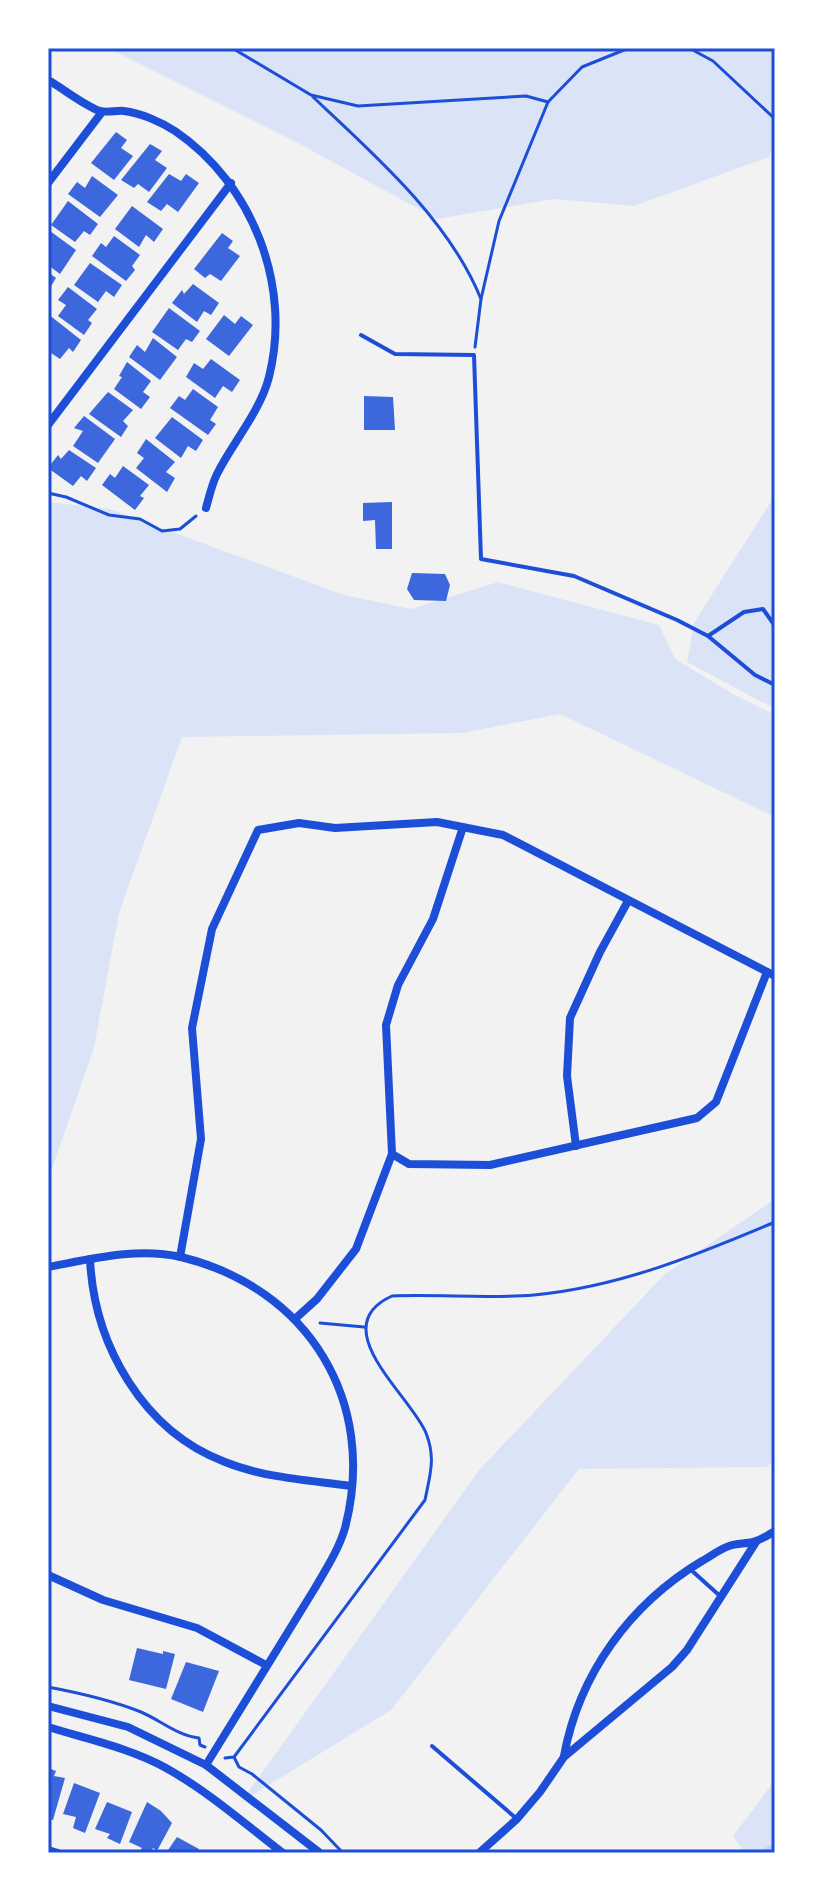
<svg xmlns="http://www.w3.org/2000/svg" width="823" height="1901" font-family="'Sofia Sans Condensed',sans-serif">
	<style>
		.green { fill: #dbe4f7 }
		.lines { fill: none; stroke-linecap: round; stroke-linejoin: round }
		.stream { stroke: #bfd3fe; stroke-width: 5 }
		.building { fill: #3d67dc }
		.path { stroke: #1d4ed8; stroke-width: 3 }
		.service { stroke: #1d4ed8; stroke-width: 4 }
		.minor { stroke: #1d4ed8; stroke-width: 8 }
		.neatline { fill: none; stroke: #1d4ed8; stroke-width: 3 }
	</style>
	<rect width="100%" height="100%" fill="#f2f2f2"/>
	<g class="green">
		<polygon points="108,48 775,48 775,139 769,157 634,206 554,199 437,219 294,141"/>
		<polygon points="775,495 775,709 687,662 694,623"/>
		<polygon points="48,502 110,509 344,595 411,609 498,582 659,625 675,659 733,694 775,715 775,817 560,714 462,733 182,737 119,913 94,1048 48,1180"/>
		<polygon points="775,1199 775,1459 767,1467 579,1469 391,1710 241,1802 480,1469 664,1275"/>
		<polygon points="775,1780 775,1853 745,1853 733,1836"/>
	</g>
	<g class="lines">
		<polyline class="stream" points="762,1853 775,1845"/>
	</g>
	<g class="building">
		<polygon points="116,132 127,140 121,148 133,156 114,180 91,163"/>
		<polygon points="150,144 162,151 155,160 167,168 149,192 138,184 134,188 121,180"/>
		<polygon points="169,174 181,181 186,174 199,183 178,212 167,204 161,211 147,202"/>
		<polygon points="92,176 118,195 100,217 68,194 77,182 85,188"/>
		<polygon points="68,201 98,224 90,235 84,231 75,242 51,225"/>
		<polygon points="132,206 163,229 154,242 146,235 139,247 115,229"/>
		<polygon points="50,231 76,250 60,274 48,265 48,234"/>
		<polygon points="222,233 233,241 228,248 240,256 221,281 210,274 205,278 194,269"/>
		<polygon points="114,236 140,255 132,266 135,270 126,281 92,256 101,243 106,247"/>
		<polygon points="90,263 122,285 114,297 106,291 98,302 74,285"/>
		<polygon points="48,272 56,278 48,291"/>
		<polygon points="193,284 219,303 211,315 204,311 197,322 172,303 182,290 184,294"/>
		<polygon points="68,287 97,309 88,320 92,323 84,335 58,316 66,305 58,300"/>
		<polygon points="169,308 200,331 192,342 186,339 178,350 152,332"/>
		<polygon points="48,314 81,340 73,352 69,348 60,359 48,351"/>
		<polygon points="224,315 235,324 241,316 253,325 229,356 206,339"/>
		<polygon points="153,338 177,357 160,380 129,357 137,345 145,352"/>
		<polygon points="211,359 240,380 232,392 223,386 215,398 186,377 194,363 203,369"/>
		<polygon points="127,362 151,381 143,392 150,397 141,409 114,389 122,377 119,376"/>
		<polygon points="193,389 218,407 210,420 216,424 208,435 170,408 179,396 185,400"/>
		<polygon points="108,392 133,410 123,421 128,426 121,437 89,414"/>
		<polygon points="364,396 393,397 395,430 364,430"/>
		<polygon points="84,416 115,439 98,463 73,446 83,431 74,428"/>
		<polygon points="172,417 203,440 196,451 188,446 181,458 155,438"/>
		<polygon points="146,439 175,462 166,472 175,478 167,492 136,468 144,458 137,453"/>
		<polygon points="69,450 96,468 87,481 81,476 73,486 48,468 58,455 61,459"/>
		<polygon points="123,466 149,485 140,496 144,498 135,510 102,485 110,474 115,478"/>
		<polygon points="392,502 392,549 376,549 375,520 363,521 363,503"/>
		<polygon points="412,573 445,574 450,585 446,601 414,600 407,589"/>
		<polygon points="137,1648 163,1654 163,1651 175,1654 166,1689 129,1680"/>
		<polygon points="186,1662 219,1671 203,1712 171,1699"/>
		<polygon points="48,1768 56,1771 54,1776 65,1778 53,1820 48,1819"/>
		<polygon points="74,1783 100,1793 85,1833 73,1828 76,1817 63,1814"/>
		<polygon points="107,1802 132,1812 120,1844 107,1838 110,1834 95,1829"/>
		<polygon points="147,1802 161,1811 172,1823 157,1851 153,1848 151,1853 138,1853 142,1848 129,1842"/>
		<polygon points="177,1837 199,1849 196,1853 166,1853"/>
	</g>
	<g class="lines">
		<g class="path">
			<polyline points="232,48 311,95 358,106 526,96 548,102"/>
			<polyline points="689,48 713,61 775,119"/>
			<path d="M 313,97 C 375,155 449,220 481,299"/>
			<polyline points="475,347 481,299 499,221 548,102 582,67 629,48"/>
			<polyline points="48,493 66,497 109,515 140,519 162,531 180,529 196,516"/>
			<polyline points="320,1323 364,1327"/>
			<path d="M 48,1687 C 80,1693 111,1700 141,1712 C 160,1720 178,1736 199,1738 L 200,1745 L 205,1747"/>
			<polyline points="234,1757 239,1767 252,1774 321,1830 343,1853"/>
			<path d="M 225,1758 L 234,1757 L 425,1500 C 430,1475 436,1458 426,1433 C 411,1396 323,1327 392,1296 C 439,1294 486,1299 534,1295 C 619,1287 697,1255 775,1222"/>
		</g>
		<g class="service">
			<polyline points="361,335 395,354 474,355 481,559 574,576 677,620 708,636 755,675 775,685"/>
			<polyline points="708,636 744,612 763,609 775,626"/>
			<polyline points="690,1569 720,1596"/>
			<polyline points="432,1746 517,1819"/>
		</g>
		<g class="minor">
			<path d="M 48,80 C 64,89 83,105 100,111 C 108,113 117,110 124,111 C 141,113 161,122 175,131 C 253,184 292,286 269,377 C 260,412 233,442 217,474 C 212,484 209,497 206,508"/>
			<polyline points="48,183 102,112"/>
			<polyline points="48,425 231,183"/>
			<polyline points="463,827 433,919 398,985 386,1025 392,1154 409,1164 490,1165 697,1118 716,1102 767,972"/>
			<polyline points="576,1146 567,1076 570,1018 600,952 628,901"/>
			<polyline points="180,1257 201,1139 192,1028 212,929 258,830 299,823 335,828 437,822 503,835 775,976"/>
			<path d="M 90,1259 C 94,1345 143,1431 225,1462 C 265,1478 308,1480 351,1486"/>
			<path d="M 48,1267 C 91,1259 137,1247 181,1257 C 308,1288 378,1401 345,1528 C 339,1549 326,1569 315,1588 L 206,1765"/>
			<polyline points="296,1318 317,1299 356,1249 392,1154"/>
			<polyline points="48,1575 103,1600 197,1628 266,1665"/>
			<polyline points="48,1706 128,1727 206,1765 320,1853"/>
			<path d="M 48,1727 C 87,1739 130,1748 166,1768 C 209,1792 245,1824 283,1853"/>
			<path d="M 564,1756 C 579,1674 630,1604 702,1561 C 711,1556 720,1549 729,1546 C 736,1543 745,1544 753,1542 C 761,1540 768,1535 775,1531"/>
			<polyline points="48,1850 58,1853"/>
			<polyline points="479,1853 517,1819 540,1792 564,1757 672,1667 687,1650 756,1542"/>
		</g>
	</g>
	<rect width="823" height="1901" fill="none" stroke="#ffffff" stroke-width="100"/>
	<rect x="50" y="50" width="723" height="1801" class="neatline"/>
</svg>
